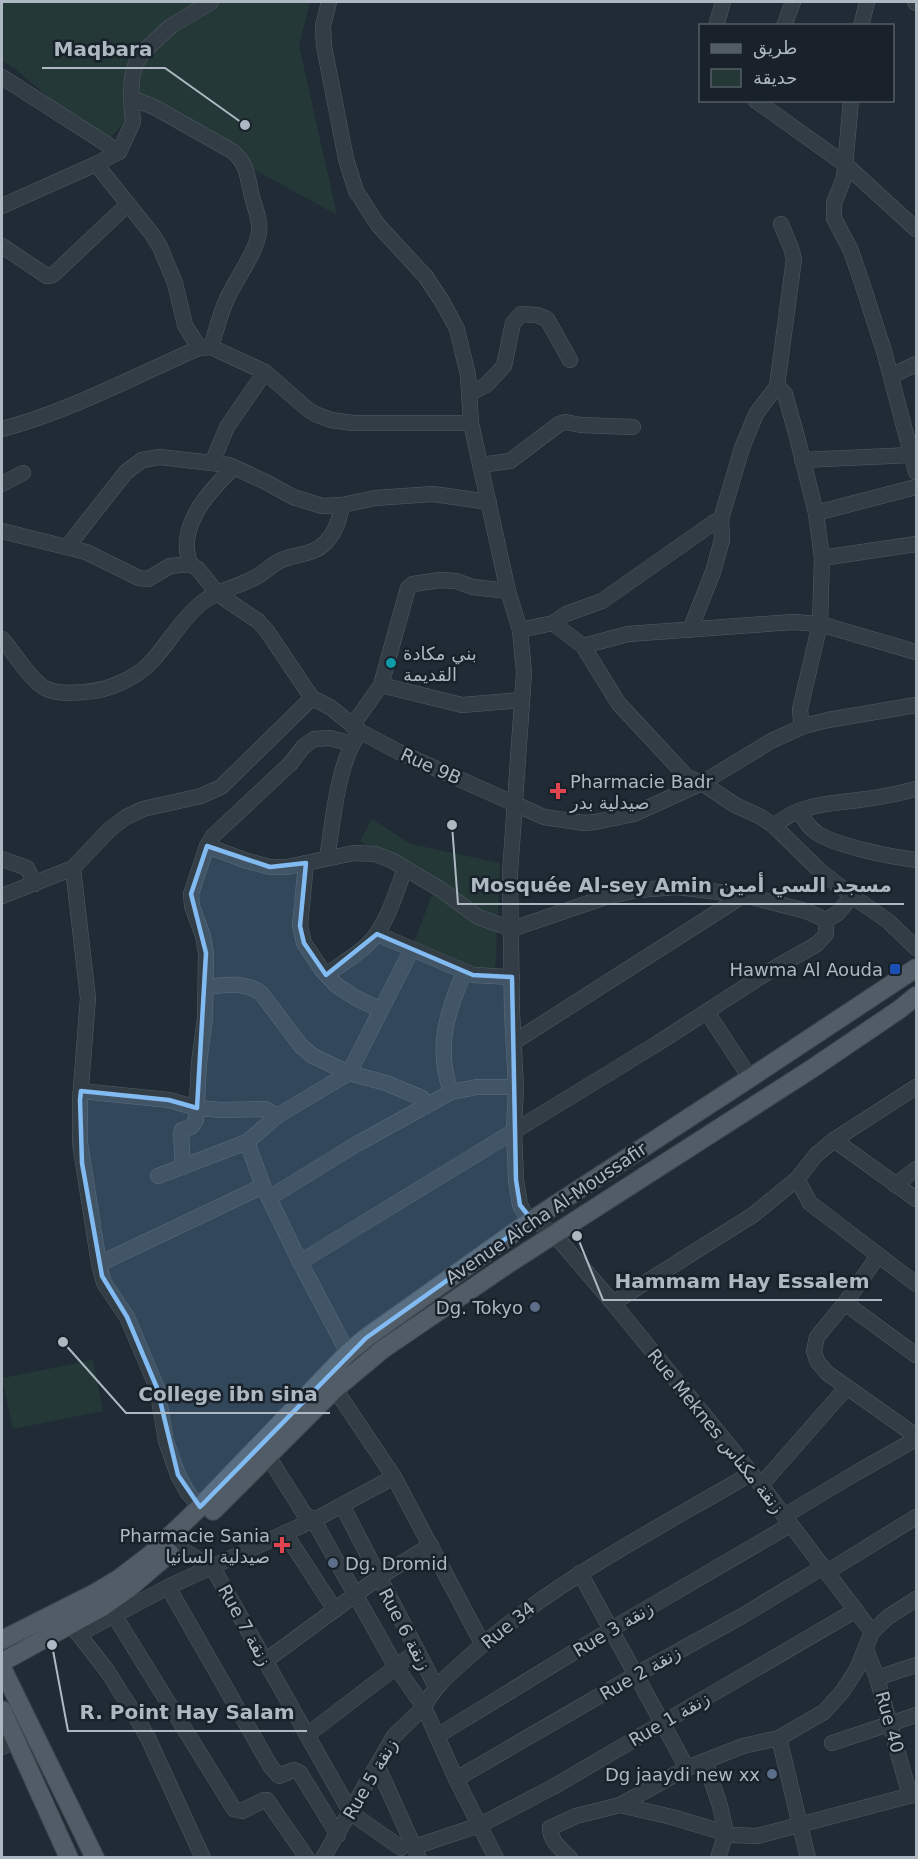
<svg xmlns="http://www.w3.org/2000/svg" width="918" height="1859" font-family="'DejaVu Sans',Vazirmatn,sans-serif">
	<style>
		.green { fill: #233837 }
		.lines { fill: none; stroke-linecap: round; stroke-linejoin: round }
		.minor-casing { stroke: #515b63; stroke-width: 16 }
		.major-casing { stroke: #3d464f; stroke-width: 20 }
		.minor { stroke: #333d45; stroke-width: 15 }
		.major { stroke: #515c66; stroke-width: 18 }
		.marked { fill: #82bbf2; fill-opacity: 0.2; stroke: #82bbf2; stroke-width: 4.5; stroke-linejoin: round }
		.culture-dot { fill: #0f9aa8; stroke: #19222a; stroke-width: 2 }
		.health-dot { fill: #e0444e; stroke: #19222a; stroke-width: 2 }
		.transit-dot { fill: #1a4fb4; stroke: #19222a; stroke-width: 2 }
		.service-dot { fill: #5c6f8a; stroke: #19222a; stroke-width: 2 }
		.labels { text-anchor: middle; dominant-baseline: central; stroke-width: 5; stroke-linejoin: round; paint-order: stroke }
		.poi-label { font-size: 18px; fill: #adb8c2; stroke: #19222a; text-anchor: end }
		.street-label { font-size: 18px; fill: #adb8c2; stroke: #19222a }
		.leader { fill: none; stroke: #adb8c2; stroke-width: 2 }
		.callout-dot { fill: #adb8c2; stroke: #19222a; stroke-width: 2 }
		.callout-label { font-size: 20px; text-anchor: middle; font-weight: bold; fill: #adb8c2; stroke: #19222a; stroke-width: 5; stroke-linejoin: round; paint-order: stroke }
	</style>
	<rect width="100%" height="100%" fill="#202b35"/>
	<g class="green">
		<polygon points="2,2 310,2 299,45 337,215 138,106 105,145 14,68 2,61"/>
		<polygon points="372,819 411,844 500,863 495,978 409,955 433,892 360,841"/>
		<polygon points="93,1360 103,1411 13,1429 2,1378"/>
	</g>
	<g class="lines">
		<defs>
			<g id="minor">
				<polyline points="329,2 323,26 324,46 346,159 356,191 378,225 426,277 443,303 457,329 468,375 471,423 508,591 520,630 524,673 510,873 512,1012 516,1087 514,1130 516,1180 520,1205 525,1214 554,1234 613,1303 761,1485 872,1632"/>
				<polyline points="915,2 916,3"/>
				<polyline points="716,26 723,2"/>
				<polyline points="784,26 793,2"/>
				<polyline points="861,26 867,2"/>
				<polyline points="2,77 119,152"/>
				<path d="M 131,98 L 154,107 L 232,151 C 247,163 247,175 251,192 C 253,204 261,219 259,232 C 256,254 236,278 227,299 C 220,314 216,331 211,347"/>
				<polyline points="755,100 846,165 916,229"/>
				<polyline points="851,100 844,178 834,203 834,218 851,251 862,283 884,351 916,472"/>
				<polyline points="96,164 152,234 160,247 175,283 185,325 199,348"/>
				<polyline points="2,206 96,164 119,152 133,122 131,98 132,77 136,63 145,50 171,26 211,2"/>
				<polyline points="781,224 791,248 794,259 777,386 785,394 797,437 816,513 822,558 820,624 800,709 801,721 804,726"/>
				<polyline points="2,246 47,276 53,275 127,205"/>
				<polyline points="891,376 916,364"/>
				<polyline points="469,394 486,385 504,366 513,323 521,314 537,315 547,319 570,360"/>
				<path d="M 2,429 C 70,411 135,376 199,348 L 211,347 L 265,372 L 305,407 L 315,414 L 331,420 L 353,423 L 471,423"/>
				<polyline points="802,460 912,455"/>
				<polyline points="212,463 227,427 265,372"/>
				<polyline points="481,465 510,461 559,424 565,422 581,425 633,427"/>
				<polyline points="2,484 23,473"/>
				<polyline points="816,513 916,487"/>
				<polyline points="2,531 86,552 139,578 148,579 170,566 190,564 198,569 218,594 258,621 267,631 312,698 330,707 361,732 399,752 544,817 584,823 595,822 634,814 702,783 771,741 804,726 828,720 916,705"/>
				<polyline points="67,547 126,472 142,460 160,457 229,465 266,482 293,497 322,506 342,505 375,498 433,494 489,502"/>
				<polyline points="822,558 916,544"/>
				<path d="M 190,564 C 188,557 186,548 187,540 C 191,510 213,488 233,468"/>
				<polyline points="553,623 583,646 619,704 687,777 702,783 735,805 761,817 774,826 819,870 852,896 888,921 916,948"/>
				<polyline points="520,630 553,623 566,614 602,601 713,523 721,519"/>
				<polyline points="690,630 713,572 722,540 721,519 742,448 756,414 777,386"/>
				<path d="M 2,639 C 13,651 33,684 47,689 C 57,694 73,693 84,692 C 108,691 137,678 153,660 C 170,641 183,617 204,601 C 219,590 238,587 254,578 C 265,573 271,564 284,559 C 300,553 314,555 326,542 C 336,532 340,518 342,505"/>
				<polyline points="583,646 628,634 793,622 820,624 916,652"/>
				<polyline points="381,685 462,705 521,700"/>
				<polyline points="352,726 381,685 408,588 413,584 440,580 456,581 473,587 508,591"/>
				<path d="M 800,811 C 804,820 809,828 817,833 C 836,846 892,857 916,860"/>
				<path d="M 774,826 C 802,802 832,804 866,799 C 883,797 900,793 916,789"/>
				<polyline points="207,846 247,861 270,867 287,867 354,853 375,854 391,860 440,889 478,917 512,929 609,896 639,890 677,887 744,895 806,911 826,920 838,913 852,896"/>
				<path d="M 327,858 C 333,823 337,766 357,737"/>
				<polyline points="2,859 27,868 35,884"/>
				<polyline points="306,863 300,926 304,943 322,970 336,985 356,998 381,1010"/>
				<polyline points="73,868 88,998 80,1100 80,1143 99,1264 104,1283 127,1317 157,1388 166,1441 178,1475 188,1493 200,1507"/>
				<polyline points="2,896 73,868 109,830 126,817 143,809 201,796 221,787 312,698"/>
				<polyline points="377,934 473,975 512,977"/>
				<path d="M 327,974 C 344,962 366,950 377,933 C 390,914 397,890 405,868"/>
				<path d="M 206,987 C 226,985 244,981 261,993 L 301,1046 L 313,1056 L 349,1073 L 386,1083 L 422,1098 L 426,1106"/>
				<polyline points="707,1012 750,1078"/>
				<polyline points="514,1042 744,895"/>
				<polyline points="81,1091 169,1100 197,1108 221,1110 265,1109 277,1116"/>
				<path d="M 451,1092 C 435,1046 447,1015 464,972"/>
				<polyline points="834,1140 916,1199"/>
				<polyline points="247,1142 263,1186 300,1262 348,1353 354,1360"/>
				<polyline points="183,1167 181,1133 182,1130 191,1127 196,1120 199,1063 205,1018 206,953 203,936 192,906 191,894 207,846 213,836 290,764 304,746 314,739 330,738 352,744"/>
				<polyline points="158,1176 247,1142 277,1116 349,1073 412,949"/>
				<polyline points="797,1179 810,1203 916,1284"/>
				<polyline points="895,1185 916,1169"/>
				<polyline points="269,1198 355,1145 451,1092 477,1087 516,1087"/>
				<polyline points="878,1256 845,1303 817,1337 814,1351 817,1361 827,1373 916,1436"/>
				<polyline points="300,1262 655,1045 768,972 817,944 826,934 826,920"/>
				<polyline points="99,1264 263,1186"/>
				<polyline points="613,1303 753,1215 797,1179 816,1155 834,1140 916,1087"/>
				<polyline points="845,1303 916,1355"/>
				<polyline points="328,1382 335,1389 394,1477 483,1645"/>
				<polyline points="261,1449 268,1456 305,1515 313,1519 396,1667 424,1707 394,1736 323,1858"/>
				<polyline points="761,1485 847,1387"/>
				<polyline points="342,1505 436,1687"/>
				<polyline points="784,1516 856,1473 916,1439"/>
				<polyline points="285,1533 335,1610"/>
				<polyline points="177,1547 213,1568 351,1813 401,1848"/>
				<polyline points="827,1572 916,1517"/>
				<polyline points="580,1573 687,1768"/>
				<polyline points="168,1587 271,1767 279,1776 294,1770 300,1773 338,1835"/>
				<polyline points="114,1615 234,1809 242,1811 264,1800 267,1800 307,1858"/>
				<polyline points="73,1627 108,1672 135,1715 148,1738 203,1858"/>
				<polyline points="79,1634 168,1587 318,1518 394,1477"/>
				<polyline points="866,1649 877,1678 910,1796"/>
				<polyline points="265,1661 378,1578 431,1545"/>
				<polyline points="877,1678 916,1665"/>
				<polyline points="307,1735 417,1651"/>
				<polyline points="437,1736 610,1630 790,1525"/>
				<polyline points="779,1738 808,1858"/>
				<polyline points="832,1743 916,1715"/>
				<polyline points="2,1747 16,1741"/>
				<polyline points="705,1761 720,1806 726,1833 718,1858"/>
				<polyline points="377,1765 419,1858"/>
				<polyline points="456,1779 637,1674 742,1616 823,1567"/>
				<polyline points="620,1805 687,1768 743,1746 779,1738 824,1712 842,1692 857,1669 872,1632 888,1617 916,1599"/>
				<polyline points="414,1847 480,1825 553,1787 856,1610"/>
				<path d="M 496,1858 L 456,1779 L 424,1707 C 435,1684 455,1670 473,1653 C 556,1580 655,1530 750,1474"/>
				<path d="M 570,1858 C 561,1849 550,1841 550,1828 L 576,1816 L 620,1805 L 672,1817 L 732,1835 L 757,1836 L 916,1794"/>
			</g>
			<g id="major">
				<polyline points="213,1511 335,1389 383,1349 508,1264 813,1068 900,1009 916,996"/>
				<polyline points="2,1640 95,1593 120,1578 150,1555 200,1507 348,1353 366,1338 532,1220 750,1078 916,968"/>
				<polyline points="4,1661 104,1606 128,1589 170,1553"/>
				<polyline points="2,1668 95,1858"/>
				<polyline points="2,1710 69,1858"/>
			</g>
		</defs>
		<use href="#minor" class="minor-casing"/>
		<use href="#major" class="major-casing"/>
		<use href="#minor" class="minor"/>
		<use href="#major" class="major"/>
	</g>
	<path class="marked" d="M 207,846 L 270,867 L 306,863 L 300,926 L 304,943 L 326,975 L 377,934 L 473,975 L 512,977 L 516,1180 L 520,1205 L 532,1220 L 366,1338 L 200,1507 L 178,1475 L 157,1388 L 127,1317 L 102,1276 L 82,1163 L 80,1100 L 81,1091 L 169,1100 L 197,1108 L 206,953 L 191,894 Z"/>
	<circle class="culture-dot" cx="391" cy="663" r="6"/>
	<g class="health-dot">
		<path d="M555 782h6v6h6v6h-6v6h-6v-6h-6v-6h6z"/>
		<path d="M279 1536h6v6h6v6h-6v6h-6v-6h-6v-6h6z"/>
	</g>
	<rect class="transit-dot" x="889" y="963" width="12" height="12" rx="3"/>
	<g class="service-dot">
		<circle cx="535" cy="1307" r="6"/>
		<circle cx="333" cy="1563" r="6"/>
		<circle cx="772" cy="1774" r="6"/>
	</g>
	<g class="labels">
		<g class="poi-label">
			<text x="403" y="653" text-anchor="start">بني مكادة<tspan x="403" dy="21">القديمة</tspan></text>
			<text x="570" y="781" text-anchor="start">Pharmacie Badr<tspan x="570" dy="21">صيدلية بدر</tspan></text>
			<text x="883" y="969">Hawma Al Aouda</text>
			<text x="523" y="1307">Dg. Tokyo</text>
			<text x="270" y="1535">Pharmacie Sania<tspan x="270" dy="21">صيدلية السانيا</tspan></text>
			<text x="345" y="1563" text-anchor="start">Dg. Dromid</text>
			<text x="760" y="1774">Dg jaaydi new xx</text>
		</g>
		<g class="street-label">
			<text transform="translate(431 766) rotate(24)">Rue 9B</text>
			<text transform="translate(546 1213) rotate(-34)">Avenue Aicha Al-Moussafir</text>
			<text transform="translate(716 1431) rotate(51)">Rue Meknes زنقة مكناس</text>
			<text transform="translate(245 1625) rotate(61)">Rue 7 زنقة</text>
			<text transform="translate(508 1625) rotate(-39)">Rue 34</text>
			<text transform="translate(405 1629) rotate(62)">Rue 6 زنقة</text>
			<text transform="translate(613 1629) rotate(-31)">Rue 3 زنقة</text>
			<text transform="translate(640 1673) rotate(-30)">Rue 2 زنقة</text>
			<text transform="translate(669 1719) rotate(-30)">Rue 1 زنقة</text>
			<text transform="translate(890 1722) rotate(75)">Rue 40</text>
			<text transform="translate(370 1779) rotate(-60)">Rue 5 زنقة</text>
		</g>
	</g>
	<path class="leader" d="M245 125L165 68H42M452 825L458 904H904M577 1236L603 1300H882M63 1342L126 1413H330M52 1645L68 1731H307"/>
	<g class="callout-dot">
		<circle cx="245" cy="125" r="6"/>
		<circle cx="452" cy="825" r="6"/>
		<circle cx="577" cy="1236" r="6"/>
		<circle cx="63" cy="1342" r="6"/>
		<circle cx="52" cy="1645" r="6"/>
	</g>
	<g class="callout-label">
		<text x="103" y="56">Maqbara</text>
		<text x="681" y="892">Mosquée Al-sey Amin مسجد السي أمين</text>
		<text x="742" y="1288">Hammam Hay Essalem</text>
		<text x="228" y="1401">College ibn sina</text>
		<text x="187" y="1719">R. Point Hay Salam</text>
	</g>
	<rect width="918" height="1859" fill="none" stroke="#adb8c2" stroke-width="6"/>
	<rect x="699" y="24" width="195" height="78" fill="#19222a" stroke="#545e67" stroke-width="1.5"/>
	<rect x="711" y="44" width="30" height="9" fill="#515c66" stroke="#545e67" stroke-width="1.5"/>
	<text x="753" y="54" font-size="18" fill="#adb8c2">طريق</text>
	<rect x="711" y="69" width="30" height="18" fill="#233837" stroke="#545e67" stroke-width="1.5"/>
	<text x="753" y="84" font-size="18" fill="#adb8c2">حديقة</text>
</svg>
